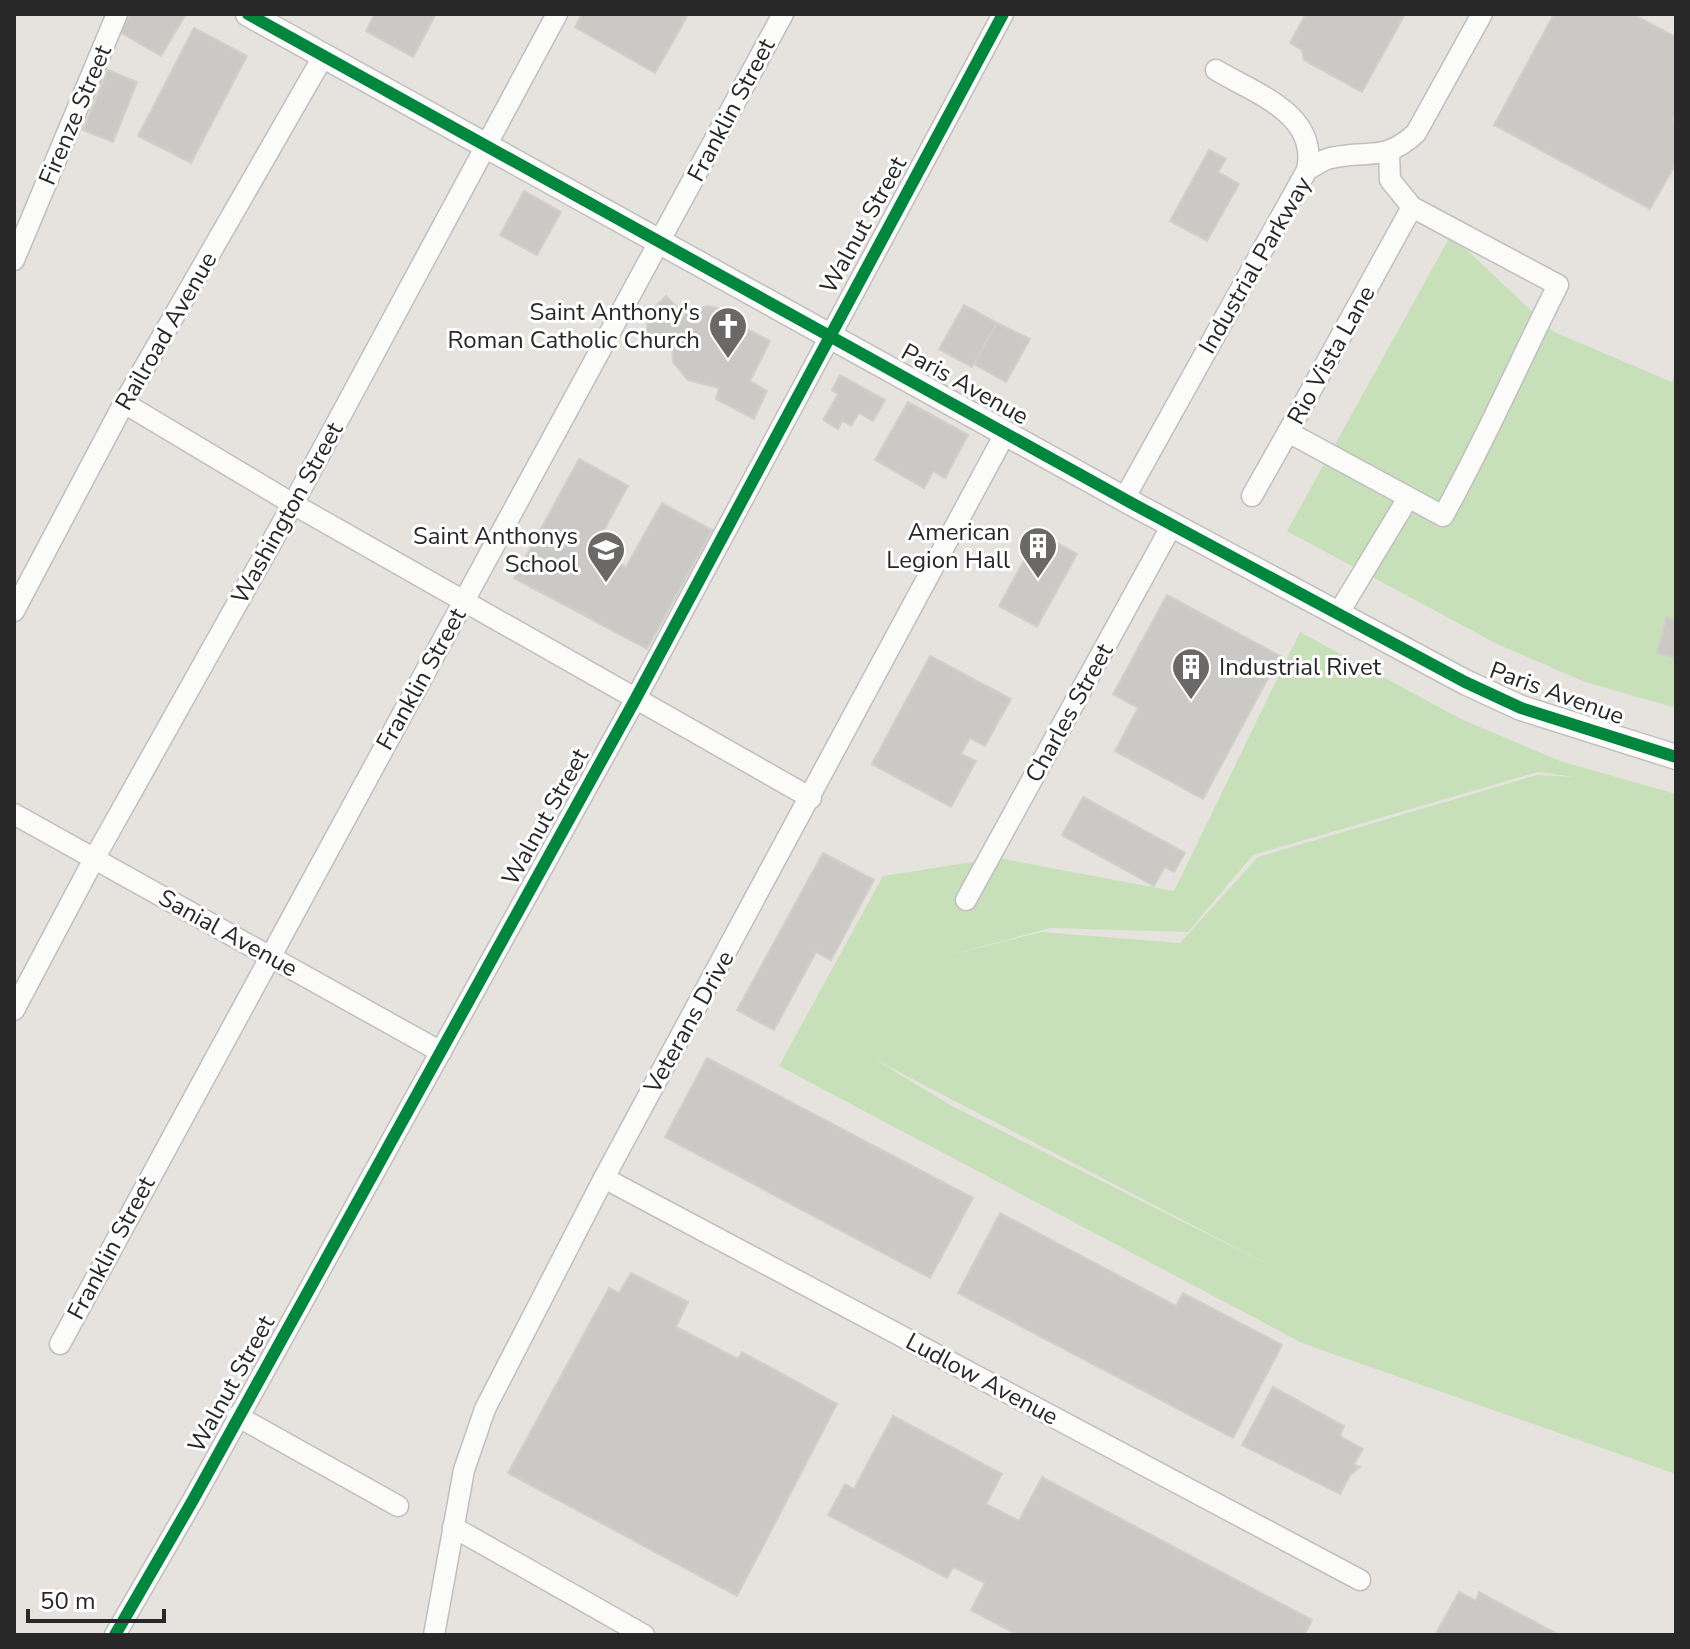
<svg xmlns="http://www.w3.org/2000/svg" width="1690" height="1649" font-family="'Nunito Sans',sans-serif">
	<style>
		.green { fill: #c7e0b9; fill-rule: evenodd }
		.building { fill: #cbc9c5; stroke: #d1cfca; stroke-width: 2 }
		.lines { fill: none; stroke-linecap: round; stroke-linejoin: round }
		.minor-casing { stroke: #c0bfbf; stroke-width: 23 }
		.tertiary-casing { stroke: #c0bfbf; stroke-width: 27 }
		.minor { stroke: #fbfbfa; stroke-width: 20 }
		.tertiary { stroke: #fbfbfa; stroke-width: 24 }
		.cycleway-casing { stroke: #fff; stroke-width: 17 }
		.cycleway { stroke: #00873e; stroke-width: 12 }
		.labels { text-anchor: middle; dominant-baseline: central; stroke-width: 6; stroke-linejoin: round; paint-order: stroke }
		.street-label { font-size: 24px; fill: #282828; stroke: #fff }
		.poi-label { font-size: 24px; fill: #282828; stroke: #fff; text-anchor: end }
	</style>
	<rect width="100%" height="100%" fill="#e6e3de"/>
	<g class="green">
		<polygon points="1451,235 1554,332 1672,382 1676,368 1676,708 1585,682 1497,644 1287,531"/>
		<path d="M 1300,632 L 1461,719 L 1560,761 L 1676,794 L 1676,1474 L 1302,1343 L 779,1066 L 883,876 L 998,858 L 1174,891 ZM 1538,772 L 1575,777 L 1537,775 L 1258,857 L 1180,943 L 1042,932 L 935,959 L 1050,928 L 1188,932 L 1253,855 ZM 874,1059 L 1275,1268 L 952,1106 Z"/>
	</g>
	<g class="building">
		<polygon points="131,14 186,14 161,56 120,32"/>
		<polygon points="375,14 436,14 413,57 366,31"/>
		<polygon points="582,14 686,14 688,15 655,73 575,27"/>
		<polygon points="1306,14 1405,14 1362,92 1304,60 1302,50 1290,43"/>
		<polygon points="1554,14 1632,14 1676,37 1676,113 1673,120 1676,121 1676,169 1674,167 1650,209 1494,125"/>
		<polygon points="194,28 247,56 191,163 138,136"/>
		<polygon points="108,70 137,82 113,142 83,130"/>
		<polygon points="1209,150 1226,159 1218,172 1239,184 1207,241 1170,221"/>
		<polygon points="524,191 561,212 537,255 500,235"/>
		<polygon points="666,296 685,315 707,306 732,311 747,329 770,341 750,381 767,391 754,419 716,399 719,388 688,380 673,362 672,340 645,336 650,312"/>
		<polygon points="964,305 997,323 972,367 939,349"/>
		<polygon points="997,323 1030,339 1006,382 974,364"/>
		<polygon points="840,375 885,400 873,421 859,413 851,426 842,421 838,429 823,420 838,394 832,390"/>
		<polygon points="908,402 968,435 945,478 933,471 924,488 875,460"/>
		<polygon points="579,459 628,486 593,550 626,567 662,503 712,530 647,649 514,578"/>
		<polygon points="1039,533 1077,554 1037,627 999,606"/>
		<polygon points="1167,595 1280,656 1203,799 1115,751 1138,708 1113,694"/>
		<polygon points="1666,617 1676,620 1676,658 1657,653"/>
		<polygon points="930,656 1011,699 985,746 970,738 961,754 976,761 951,807 872,764"/>
		<polygon points="1083,797 1185,853 1174,872 1165,867 1154,886 1062,835"/>
		<polygon points="823,853 874,880 831,960 816,952 774,1030 737,1010"/>
		<polygon points="707,1058 973,1198 930,1278 665,1137"/>
		<polygon points="1000,1213 1176,1306 1183,1293 1282,1345 1233,1438 958,1293"/>
		<polygon points="631,1273 688,1302 676,1327 738,1359 742,1352 837,1404 737,1596 508,1473 609,1288 619,1293"/>
		<polygon points="1273,1387 1344,1426 1340,1436 1363,1449 1354,1464 1360,1467 1350,1475 1340,1494 1242,1445"/>
		<polygon points="893,1416 1002,1474 986,1504 1019,1521 1042,1477 1312,1620 1304,1635 1018,1635 971,1610 985,1583 953,1567 947,1578 828,1515 845,1484 854,1489"/>
		<polygon points="1459,1592 1476,1601 1479,1592 1559,1635 1435,1635"/>
	</g>
	<g class="lines">
		<defs>
			<g id="minor">
				<path d="M 1216,70 C 1256,94 1319,114 1307,170"/>
				<path d="M 1389,153 L 1390,180 L 1412,207 L 1558,285 C 1519,362 1485,441 1443,516 L 1288,432 L 1412,207"/>
				<polyline points="14,260 117,14"/>
				<polyline points="124,403 293,504 811,798"/>
				<polyline points="1252,496 1288,432"/>
				<path d="M 1124,499 L 1307,170 C 1315,166 1323,159 1331,158 C 1368,149 1384,163 1416,133 L 1482,14"/>
				<polyline points="14,611 124,403 324,55"/>
				<polyline points="1338,614 1408,498"/>
				<polyline points="14,814 441,1052"/>
				<polyline points="966,900 1172,525"/>
				<polyline points="14,1010 94,859 293,504 557,14"/>
				<polyline points="604,1178 1360,1580"/>
				<polyline points="60,1344 783,14"/>
				<polyline points="237,1416 398,1506"/>
				<polyline points="453,1527 644,1635"/>
				<polyline points="115,1635 193,1500 635,700 1003,14"/>
				<polyline points="434,1635 464,1470 485,1409 604,1178 1006,432"/>
			</g>
			<polyline id="tertiary" points="248,14 1135,505 1465,682 1521,708 1676,757"/>
		</defs>
		<use href="#minor" class="minor-casing"/>
		<use href="#tertiary" class="tertiary-casing"/>
		<use href="#minor" class="minor"/>
		<use href="#tertiary" class="tertiary"/>
		<defs>
			<g id="cycleway">
				<polyline points="248,14 1135,505 1465,682 1521,708 1676,757"/>
				<polyline points="115,1635 193,1500 635,700 1003,14"/>
			</g>
		</defs>
		<use href="#cycleway" class="cycleway-casing"/>
		<use href="#cycleway" class="cycleway"/>
	</g>
	<defs>
		<symbol id="church-pin" viewBox="-11 -11 22 30"><path d="M0 17L-7.5 6A9.5 9.5 0 1 1 7.5 6Z" fill="#6a6968" stroke="#fff"/><path d="M-1.2-6h2.4v3.5h3.3v2.4h-3.3V6h-2.4V-.1h-3.3v-2.4h3.3Z" fill="#fff"/></symbol>
		<symbol id="building-pin" viewBox="-11 -11 22 30"><path d="M0 17L-7.5 6A9.5 9.5 0 1 1 7.5 6Z" fill="#6a6968" stroke="#fff"/><path d="M-4-6H4V6H1V3H-1V6H-4ZM-2.5-4.3h1.7v1.8h-1.7ZM.8-4.3h1.7v1.8H.8ZM-2.5-1h1.7V.8h-1.7ZM.8-1h1.7V.8H.8Z" fill="#fff"/></symbol>
		<symbol id="school-pin" viewBox="-11 -11 22 30"><path d="M0 17L-7.5 6A9.5 9.5 0 1 1 7.5 6Z" fill="#6a6968" stroke="#fff"/><path d="M0-5L7-2L0 1L-7-2ZM-4 1L0 2.5L4 1V4Q0 6-4 4Z" fill="#fff"/></symbol>
	</defs>
	<g fill-rule="evenodd">
		<use href="#church-pin" x="706" y="304" width="44" height="60"/>
		<use href="#building-pin" x="1016" y="524" width="44" height="60"/>
		<use href="#school-pin" x="584" y="528" width="44" height="60"/>
		<use href="#building-pin" x="1169" y="645" width="44" height="60"/>
	</g>
	<g class="labels">
		<g class="street-label">
			<text transform="translate(731 110) rotate(-62)">Franklin Street</text>
			<text transform="translate(75 115) rotate(-67)">Firenze Street</text>
			<text transform="translate(863 225) rotate(-61)">Walnut Street</text>
			<text transform="translate(1255 265) rotate(-60)">Industrial Parkway</text>
			<text transform="translate(166 331) rotate(-60)">Railroad Avenue</text>
			<text transform="translate(1331 355) rotate(-61)">Rio Vista Lane</text>
			<text transform="translate(965 384) rotate(29)">Paris Avenue</text>
			<text transform="translate(287 513) rotate(-61)">Washington Street</text>
			<text transform="translate(421 679) rotate(-61)">Franklin Street</text>
			<text transform="translate(1557 693) rotate(20)">Paris Avenue</text>
			<text transform="translate(1069 713) rotate(-61)">Charles Street</text>
			<text transform="translate(545 817) rotate(-61)">Walnut Street</text>
			<text transform="translate(228 933) rotate(29)">Sanial Avenue</text>
			<text transform="translate(689 1022) rotate(-61)">Veterans Drive</text>
			<text transform="translate(111 1248) rotate(-62)">Franklin Street</text>
			<text transform="translate(982 1379) rotate(28)">Ludlow Avenue</text>
			<text transform="translate(231 1384) rotate(-61)">Walnut Street</text>
		</g>
		<g class="poi-label">
			<text x="700" y="312">Saint Anthony's<tspan x="700" dy="28">Roman Catholic Church</tspan></text>
			<text x="1010" y="532">American<tspan x="1010" dy="28">Legion Hall</tspan></text>
			<text x="578" y="536">Saint Anthonys<tspan x="578" dy="28">School</tspan></text>
			<text x="1219" y="667" text-anchor="start">Industrial Rivet</text>
		</g>
	</g>
	<rect width="1690" height="1649" fill="none" stroke="#282828" stroke-width="32"/>
	<path d="M28 1609v12h136v-12" fill="none" stroke="#282828" stroke-width="4"/>
	<text x="40" y="1609" font-size="24" fill="#282828" stroke="#ffffff" stroke-width="6" paint-order="stroke">50 m</text>
</svg>
